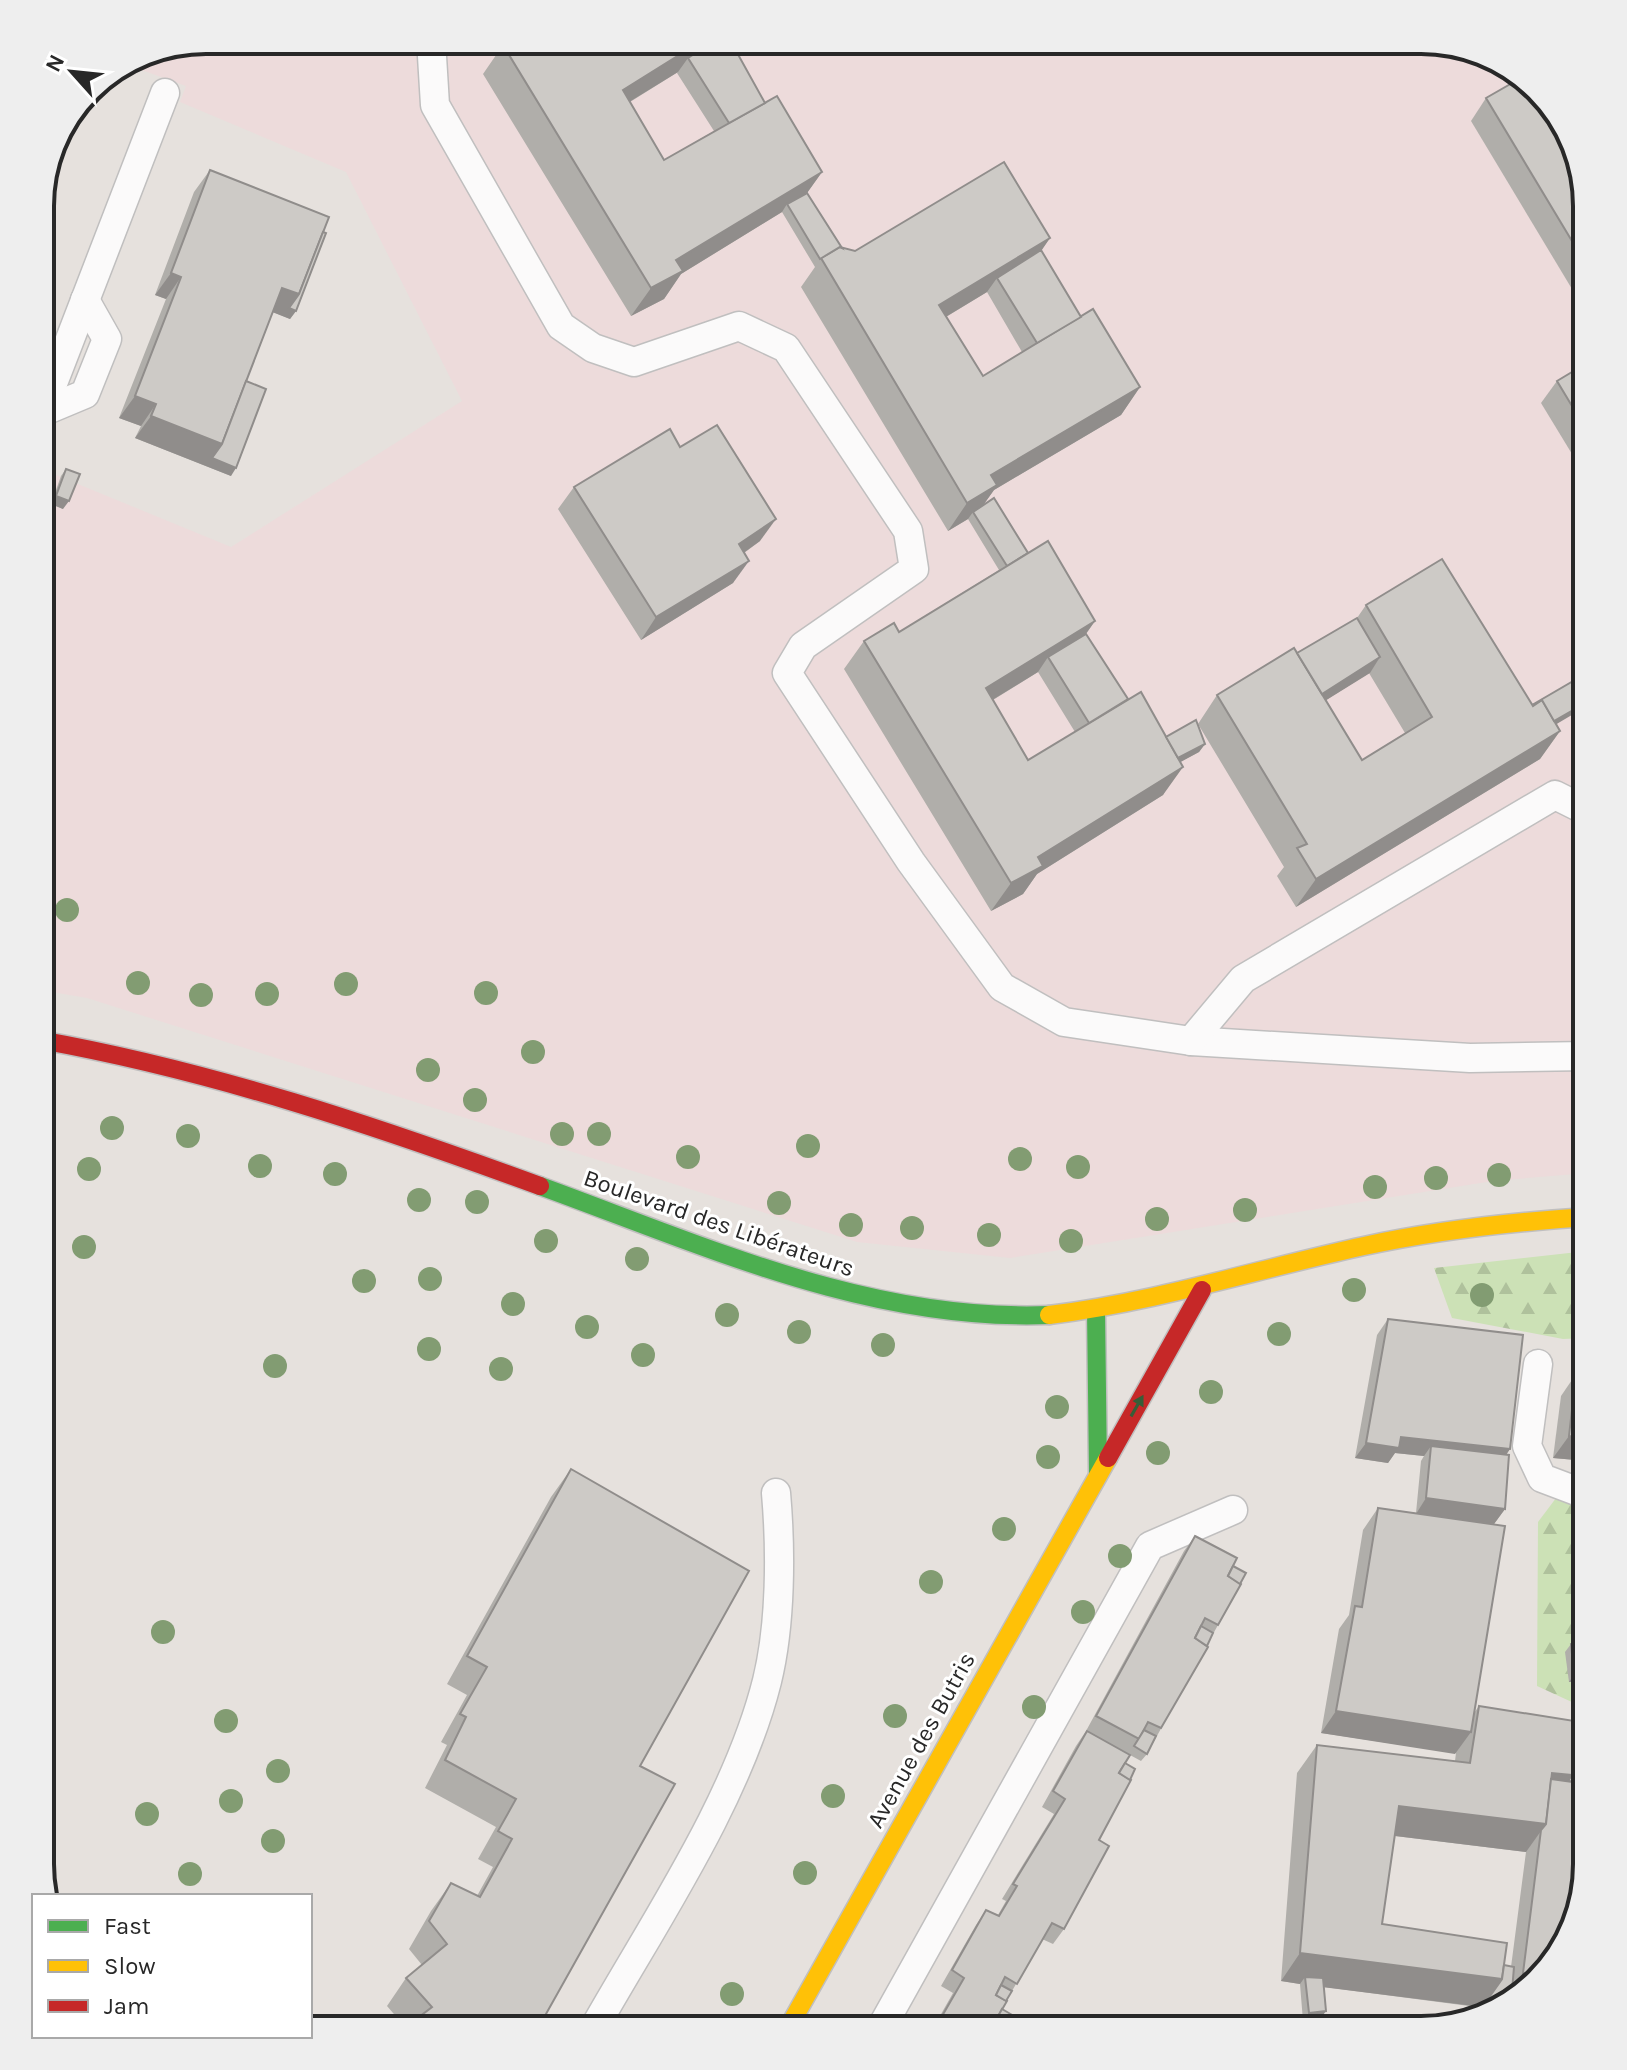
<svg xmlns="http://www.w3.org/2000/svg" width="1627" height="2070" font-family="Karla,sans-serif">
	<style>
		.medical { fill: #eddbdb }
		.forest { fill: url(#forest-firs) }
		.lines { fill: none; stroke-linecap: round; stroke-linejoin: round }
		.lane-casing { stroke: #c0bfbf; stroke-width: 31 }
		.fast-casing { stroke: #c0bfbf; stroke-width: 21 }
		.slow-casing { stroke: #c0bfbf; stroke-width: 21 }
		.jam-casing { stroke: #c0bfbf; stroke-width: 21 }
		.lane { stroke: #fbfafa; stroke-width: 28 }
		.fast { stroke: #4caf50; stroke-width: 18 }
		.slow { stroke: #ffc107; stroke-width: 18 }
		.jam { stroke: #c62828; stroke-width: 18 }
		.tree { fill: #829c72 }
		.wall { fill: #b0aeaa; fill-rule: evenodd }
		.shaded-wall { fill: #908d8b }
		.building { fill: #cdcac6; stroke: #908d8b; stroke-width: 2 }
		.oneway { fill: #365e38 }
		.labels { text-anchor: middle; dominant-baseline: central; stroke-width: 6; stroke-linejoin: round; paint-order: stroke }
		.street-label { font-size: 24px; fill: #282828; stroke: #fff }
		.rim { fill: none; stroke: #282828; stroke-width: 4 }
	</style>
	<defs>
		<pattern id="forest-firs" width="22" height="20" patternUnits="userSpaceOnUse" patternTransform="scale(2)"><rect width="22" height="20" fill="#cce1b6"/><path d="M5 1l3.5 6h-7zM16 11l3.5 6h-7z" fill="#afc19c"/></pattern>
	</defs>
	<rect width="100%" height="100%" fill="#e6e1dd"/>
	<polygon class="medical" points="206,40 1431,40 1504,62 1559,114 1587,206 1587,1173 1493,1181 1010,1258 857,1242 87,998 40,990 40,514 56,475 231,547 462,401 346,172 180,102 186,86 125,64 143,52"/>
	<g class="forest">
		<polygon points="1587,1251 1587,1338 1563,1339 1452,1318 1434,1268"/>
		<polygon points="1587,1457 1587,1709 1537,1686 1538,1522"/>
	</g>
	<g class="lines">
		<defs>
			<g id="lane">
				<polyline points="431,40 435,105 561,326 593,348 634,362 739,326 786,348 908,531 914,569 803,646 787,673 911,862 1002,987 1064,1022 1191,1041 1470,1058 1587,1056"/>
				<polyline points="42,412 85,394 107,339 85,300"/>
				<polyline points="40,417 165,93"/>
				<polyline points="1191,1041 1243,979 1555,795 1587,811"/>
				<polyline points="1538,1364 1527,1446 1542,1478 1587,1495"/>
				<path d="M 593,2030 C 654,1922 737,1801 767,1681 C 781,1624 781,1550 776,1493"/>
				<polyline points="880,2030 1150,1546 1233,1510"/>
			</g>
			<g id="fast">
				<path d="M 540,1186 C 705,1246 870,1322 1049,1315"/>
				<polyline points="1096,1310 1098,1472"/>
			</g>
			<g id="slow">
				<path d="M 1049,1315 C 1156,1302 1258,1269 1364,1246 C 1437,1230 1512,1222 1587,1217"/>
				<polyline points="787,2030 1108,1458"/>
			</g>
			<g id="jam">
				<path d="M 40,1040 C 213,1071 376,1126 540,1186"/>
				<polyline points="1108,1458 1202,1290"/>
			</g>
		</defs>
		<use href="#lane" class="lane-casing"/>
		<use href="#fast" class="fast-casing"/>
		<use href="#slow" class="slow-casing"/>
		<use href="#jam" class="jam-casing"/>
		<use href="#lane" class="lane"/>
		<use href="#fast" class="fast"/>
		<use href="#slow" class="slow"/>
		<use href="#jam" class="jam"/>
	</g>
	<g class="tree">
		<circle cx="67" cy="910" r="12"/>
		<circle cx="138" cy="983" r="12"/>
		<circle cx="346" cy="984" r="12"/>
		<circle cx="486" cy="993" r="12"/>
		<circle cx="267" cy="994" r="12"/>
		<circle cx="201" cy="995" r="12"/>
		<circle cx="533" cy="1052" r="12"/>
		<circle cx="428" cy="1070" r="12"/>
		<circle cx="475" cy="1100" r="12"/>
		<circle cx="112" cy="1128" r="12"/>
		<circle cx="562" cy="1134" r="12"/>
		<circle cx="599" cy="1134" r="12"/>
		<circle cx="188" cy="1136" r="12"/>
		<circle cx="808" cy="1146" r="12"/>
		<circle cx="688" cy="1157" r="12"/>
		<circle cx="1020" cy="1159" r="12"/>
		<circle cx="260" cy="1166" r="12"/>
		<circle cx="1078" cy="1167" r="12"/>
		<circle cx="89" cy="1169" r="12"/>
		<circle cx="335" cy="1174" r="12"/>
		<circle cx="1499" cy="1175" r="12"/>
		<circle cx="1436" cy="1178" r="12"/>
		<circle cx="1375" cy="1187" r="12"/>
		<circle cx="419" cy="1200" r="12"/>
		<circle cx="477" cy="1202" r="12"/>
		<circle cx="779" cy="1203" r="12"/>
		<circle cx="1245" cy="1210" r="12"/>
		<circle cx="1157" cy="1219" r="12"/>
		<circle cx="851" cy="1225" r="12"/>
		<circle cx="912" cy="1228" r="12"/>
		<circle cx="989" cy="1235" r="12"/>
		<circle cx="546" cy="1241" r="12"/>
		<circle cx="1071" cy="1241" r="12"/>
		<circle cx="84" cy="1247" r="12"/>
		<circle cx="637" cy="1259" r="12"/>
		<circle cx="430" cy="1279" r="12"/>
		<circle cx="364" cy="1281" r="12"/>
		<circle cx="1354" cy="1290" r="12"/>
		<circle cx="1482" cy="1295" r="12"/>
		<circle cx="513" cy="1304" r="12"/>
		<circle cx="727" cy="1315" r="12"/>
		<circle cx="587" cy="1327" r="12"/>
		<circle cx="799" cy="1332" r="12"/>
		<circle cx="1279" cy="1334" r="12"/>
		<circle cx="883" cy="1345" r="12"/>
		<circle cx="429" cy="1349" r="12"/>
		<circle cx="643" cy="1355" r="12"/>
		<circle cx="275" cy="1366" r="12"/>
		<circle cx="501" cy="1369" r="12"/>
		<circle cx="1211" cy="1392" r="12"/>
		<circle cx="1057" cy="1407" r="12"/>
		<circle cx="1158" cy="1453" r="12"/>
		<circle cx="1048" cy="1457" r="12"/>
		<circle cx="1004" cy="1529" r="12"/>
		<circle cx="1120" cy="1556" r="12"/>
		<circle cx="931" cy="1582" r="12"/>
		<circle cx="1083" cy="1612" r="12"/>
		<circle cx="163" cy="1632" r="12"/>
		<circle cx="1034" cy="1707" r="12"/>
		<circle cx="895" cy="1716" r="12"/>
		<circle cx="226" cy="1721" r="12"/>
		<circle cx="278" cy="1771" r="12"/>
		<circle cx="833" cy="1796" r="12"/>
		<circle cx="231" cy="1801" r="12"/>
		<circle cx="147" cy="1814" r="12"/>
		<circle cx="273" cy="1841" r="12"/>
		<circle cx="805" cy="1873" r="12"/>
		<circle cx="190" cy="1874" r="12"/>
		<circle cx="732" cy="1994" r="12"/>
	</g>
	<g class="wall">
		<path d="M 730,40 L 765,103 L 822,172 L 807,193 L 842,248 L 855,251 L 1050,238 L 1041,250 L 1081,317 L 1140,387 L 1121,415 L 994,490 L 983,505 L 1095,621 L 1086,634 L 1128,699 L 1166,737 L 1205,744 L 1199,752 L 1180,762 L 1163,795 L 1037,874 L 1023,894 L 991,911 L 844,669 L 864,641 L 899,632 L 999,570 L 968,519 L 948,531 L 801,287 L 815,267 L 782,212 L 681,274 L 664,299 L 631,316 L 483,74 L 503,45 ZM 678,72 L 677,73 L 714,131 L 664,160 L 630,102 ZM 987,292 L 1022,352 L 983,376 L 946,317 ZM 1038,672 L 1075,732 L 1028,760 L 993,700 Z"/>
		<polygon points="1486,98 1587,206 1587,314 1471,121"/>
		<polygon points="210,170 296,311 290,319 273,312 246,381 231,476 135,438 141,426 119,418 166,299 155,295 194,192"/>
		<polygon points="1587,363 1587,477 1586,477 1541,403 1557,381"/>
		<polygon points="680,447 760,541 744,553 733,583 641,640 558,509 574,487"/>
		<polygon points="66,469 63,509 51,504 61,476"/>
		<path d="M 1366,605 L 1532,705 L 1556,725 L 1560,731 L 1540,759 L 1296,907 L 1277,876 L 1284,867 L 1198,724 L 1217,695 L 1297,653 L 1357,618 ZM 1369,673 L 1405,733 L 1362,760 L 1326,700 Z"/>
		<path d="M 1388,1319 L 1510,1449 L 1506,1454 L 1505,1509 L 1494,1524 L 1448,1518 L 1474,1713 L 1479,1706 L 1587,1723 L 1587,1755 L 1584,1759 L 1565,1947 L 1513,2002 L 1492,2009 L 1324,1987 L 1321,2018 L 1303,2021 L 1300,1984 L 1281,1981 L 1297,1773 L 1317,1745 L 1455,1761 L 1456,1753 L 1321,1733 L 1339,1629 L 1349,1615 L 1363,1530 L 1378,1508 L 1416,1513 L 1421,1461 L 1424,1456 L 1395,1453 L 1388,1463 L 1355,1458 L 1377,1335 ZM 1395,1836 L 1526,1852 L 1511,1967 L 1504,1965 L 1382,1924 Z"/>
		<polygon points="1576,1374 1587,1376 1587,1461 1553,1458 1561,1396"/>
		<polygon points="571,1469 640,1766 537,2030 406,2028 387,2006 406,1978 422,1965 409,1949 431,1911 451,1883 477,1896 493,1867 478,1859 496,1827 425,1788 447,1745 441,1742 467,1695 447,1684 551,1497"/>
		<polygon points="1195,1536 1233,1566 1218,1625 1147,1754 1141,1761 1130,1755 1125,1763 1099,1840 1064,1929 1053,1944 1042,1939 1012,1991 1002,2009 1008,2027 1007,2030 932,2030 953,1993 941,1986 976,1925 986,1910 998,1915 1006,1901 1002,1899 1054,1814 1042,1807 1076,1746 1086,1731 1184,1551"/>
		<polygon points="1571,1644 1587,1680 1569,1682 1565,1652"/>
	</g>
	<g class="shaded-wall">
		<polygon points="703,40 721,40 688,58 678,72 603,118 623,90"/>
		<polygon points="822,172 802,200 787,204 782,212 681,274 664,299 631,316 651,288 676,260"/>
		<polygon points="1050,238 1031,266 997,278 987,292 919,333 939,305"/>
		<polygon points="171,273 181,277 166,299 155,295"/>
		<polygon points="282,288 299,294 296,311 290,319 267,310"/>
		<polygon points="1140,387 1121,415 994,490 977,514 973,512 968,519 948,531 967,503 991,475"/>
		<polygon points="135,396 156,404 141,426 119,418"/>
		<polygon points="151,416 222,444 236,468 231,476 135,438"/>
		<polygon points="56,496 69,501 63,509 51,504"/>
		<polygon points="776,519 760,541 724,567 739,544"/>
		<polygon points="749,561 733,583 641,640 656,617"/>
		<polygon points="1095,621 1075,649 1048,657 1038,672 966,716 986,688"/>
		<polygon points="1380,657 1370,673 1299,717 1310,702"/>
		<polygon points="1587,702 1587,706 1528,741 1534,733"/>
		<polygon points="1560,731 1540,759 1296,907 1316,879"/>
		<polygon points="1205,744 1199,752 1153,777 1158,769"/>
		<polygon points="1183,767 1163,795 1037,874 1023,894 991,911 1011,883 1038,857"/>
		<polygon points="1569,1436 1587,1438 1587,1461 1553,1458"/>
		<polygon points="1401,1437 1510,1449 1500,1464 1431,1446 1424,1456 1395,1453 1388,1463 1355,1458 1366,1443"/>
		<polygon points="1426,1498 1505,1509 1494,1524 1416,1514"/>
		<polygon points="1587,1673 1587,1680 1569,1682 1574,1675"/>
		<polygon points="1336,1711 1471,1732 1455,1754 1321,1733"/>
		<polygon points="1576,1745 1587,1746 1587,1755 1563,1788 1545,1802 1552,1773"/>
		<polygon points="1399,1806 1546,1824 1526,1852 1379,1834"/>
		<polygon points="1300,1953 1502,1979 1482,2007 1306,1985 1305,1977 1300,1984 1281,1981"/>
		<polygon points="1521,1989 1525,1989 1511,2003"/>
		<polygon points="1488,1999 1511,2003 1492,2009 1482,2007"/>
		<polygon points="1326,2011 1321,2018 1303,2021 1309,2013"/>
	</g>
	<g class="building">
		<polygon points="511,40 703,40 623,90 664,160 777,96 822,172 676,260 683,271 651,288 503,45"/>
		<polygon points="716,40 730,40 765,103 729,123 688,58"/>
		<polygon points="1521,78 1559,114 1587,206 1587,266 1486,98"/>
		<polygon points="1004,162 1050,238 939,305 983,376 1093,309 1140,387 991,475 997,485 967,503 821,258 840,247 855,251"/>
		<polygon points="210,170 329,217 299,294 282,288 222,444 151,416 156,404 135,396 181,277 171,273"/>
		<polygon points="807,193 842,248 840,247 820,259 787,204"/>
		<polygon points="323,232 326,233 296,311 289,308 299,294"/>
		<polygon points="1041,250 1081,317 1037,343 997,278"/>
		<polygon points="1587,363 1587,431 1557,381"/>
		<polygon points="246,381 266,389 236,468 212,458 222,444"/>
		<polygon points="717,425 776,519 739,544 749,561 656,617 574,487 670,429 680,447"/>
		<polygon points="66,469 80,474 69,501 56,496"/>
		<polygon points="994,498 1028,553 1007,566 973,512"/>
		<polygon points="1048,541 1095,621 986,688 1028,760 1141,692 1183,767 1038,857 1043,866 1011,883 864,641 894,623 899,632"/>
		<polygon points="1442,559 1533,706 1542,700 1560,731 1316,879 1297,848 1307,844 1217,695 1294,648 1362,760 1432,717 1366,605"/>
		<polygon points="1357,618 1380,657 1322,694 1297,653"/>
		<polygon points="1086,634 1128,699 1089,723 1048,657"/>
		<polygon points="1587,673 1587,702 1554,721 1542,700 1532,705"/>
		<polygon points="1196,720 1205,744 1178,758 1166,737"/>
		<polygon points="1388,1319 1523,1335 1510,1449 1401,1437 1399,1448 1366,1443"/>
		<polygon points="1576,1374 1587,1376 1587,1438 1569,1436"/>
		<polygon points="1431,1446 1509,1455 1505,1509 1426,1498"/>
		<polygon points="571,1469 749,1571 640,1766 675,1784 537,2030 402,2030 432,2007 406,1978 447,1944 429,1921 451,1883 480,1897 512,1839 498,1831 516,1799 445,1760 466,1717 460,1714 487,1667 467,1656"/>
		<polygon points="1378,1508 1505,1526 1471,1732 1336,1711 1355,1606 1362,1607"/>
		<polygon points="1195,1536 1237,1558 1228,1576 1241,1584 1218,1625 1205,1618 1195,1638 1208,1647 1161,1728 1148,1722 1139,1739 1096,1716"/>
		<polygon points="1233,1566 1246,1573 1240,1584 1228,1576"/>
		<polygon points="1201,1626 1213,1633 1207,1646 1195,1638"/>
		<polygon points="1587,1642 1587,1673 1574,1675 1571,1644"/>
		<polygon points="1479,1706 1587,1723 1587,1746 1576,1745 1572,1775 1552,1773 1546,1824 1399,1806 1382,1924 1507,1943 1502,1979 1300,1953 1317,1745 1470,1763"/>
		<polygon points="1144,1730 1156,1736 1147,1754 1134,1746"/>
		<polygon points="1087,1731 1130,1755 1119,1773 1131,1780 1099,1840 1109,1846 1064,1929 1052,1923 1017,1984 1005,1977 996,1995 1007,2001 996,2020 1009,2028 1007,2030 934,2030 964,1978 952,1970 986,1910 999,1916 1017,1886 1013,1884 1065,1799 1053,1791"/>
		<polygon points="1574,1758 1587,1760 1587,1784 1568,1781 1572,1775"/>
		<polygon points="1125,1763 1135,1769 1130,1780 1119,1773"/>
		<polygon points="1551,1779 1587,1784 1587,1865 1565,1947 1525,1989 1521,1989 1541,1830 1546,1824"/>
		<polygon points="1504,1965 1514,1967 1511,2003 1488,1999 1502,1979"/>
		<polygon points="1305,1977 1323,1978 1326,2011 1309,2013"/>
		<polygon points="1001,1985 1012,1991 1006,2001 996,1995"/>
		<polygon points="1002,2009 1014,2016 1008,2027 996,2020"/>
	</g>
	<defs><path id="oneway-solid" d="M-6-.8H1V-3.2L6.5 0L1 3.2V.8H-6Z" transform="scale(2)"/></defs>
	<use class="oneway" href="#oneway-solid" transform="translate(1137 1406) rotate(-60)"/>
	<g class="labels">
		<g class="street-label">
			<text transform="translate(719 1223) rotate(19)">Boulevard des Libérateurs</text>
			<text transform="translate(921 1740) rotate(-61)">Avenue des Butris</text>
		</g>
	</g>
	<path d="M0 0H1627V2070H0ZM206 54H1421A152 152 0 0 1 1573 206V1864A152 152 0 0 1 1421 2016H206A152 152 0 0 1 54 1864V206A152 152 0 0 1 206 54Z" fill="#eee" fill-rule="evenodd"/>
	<path class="rim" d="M206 54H1421A152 152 0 0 1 1573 206V1864A152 152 0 0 1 1421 2016H206A152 152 0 0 1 54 1864V206A152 152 0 0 1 206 54Z"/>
	<rect x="32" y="1894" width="280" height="144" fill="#ffffff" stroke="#a9a9a9" stroke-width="2"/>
	<rect x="48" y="1920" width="40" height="12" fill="#4caf50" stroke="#a9a9a9" stroke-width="2"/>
	<text x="104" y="1934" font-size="24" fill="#282828">Fast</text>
	<rect x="48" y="1960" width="40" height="12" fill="#ffc107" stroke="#a9a9a9" stroke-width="2"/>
	<text x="104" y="1974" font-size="24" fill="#282828">Slow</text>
	<rect x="48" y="2000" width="40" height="12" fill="#c62828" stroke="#a9a9a9" stroke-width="2"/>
	<text x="104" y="2014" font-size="24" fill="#282828">Jam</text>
	<g transform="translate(72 72) rotate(297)" stroke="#ffffff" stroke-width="6" paint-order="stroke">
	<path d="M0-6L14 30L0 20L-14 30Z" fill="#282828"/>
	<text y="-12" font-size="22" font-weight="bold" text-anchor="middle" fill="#282828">N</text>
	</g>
</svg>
